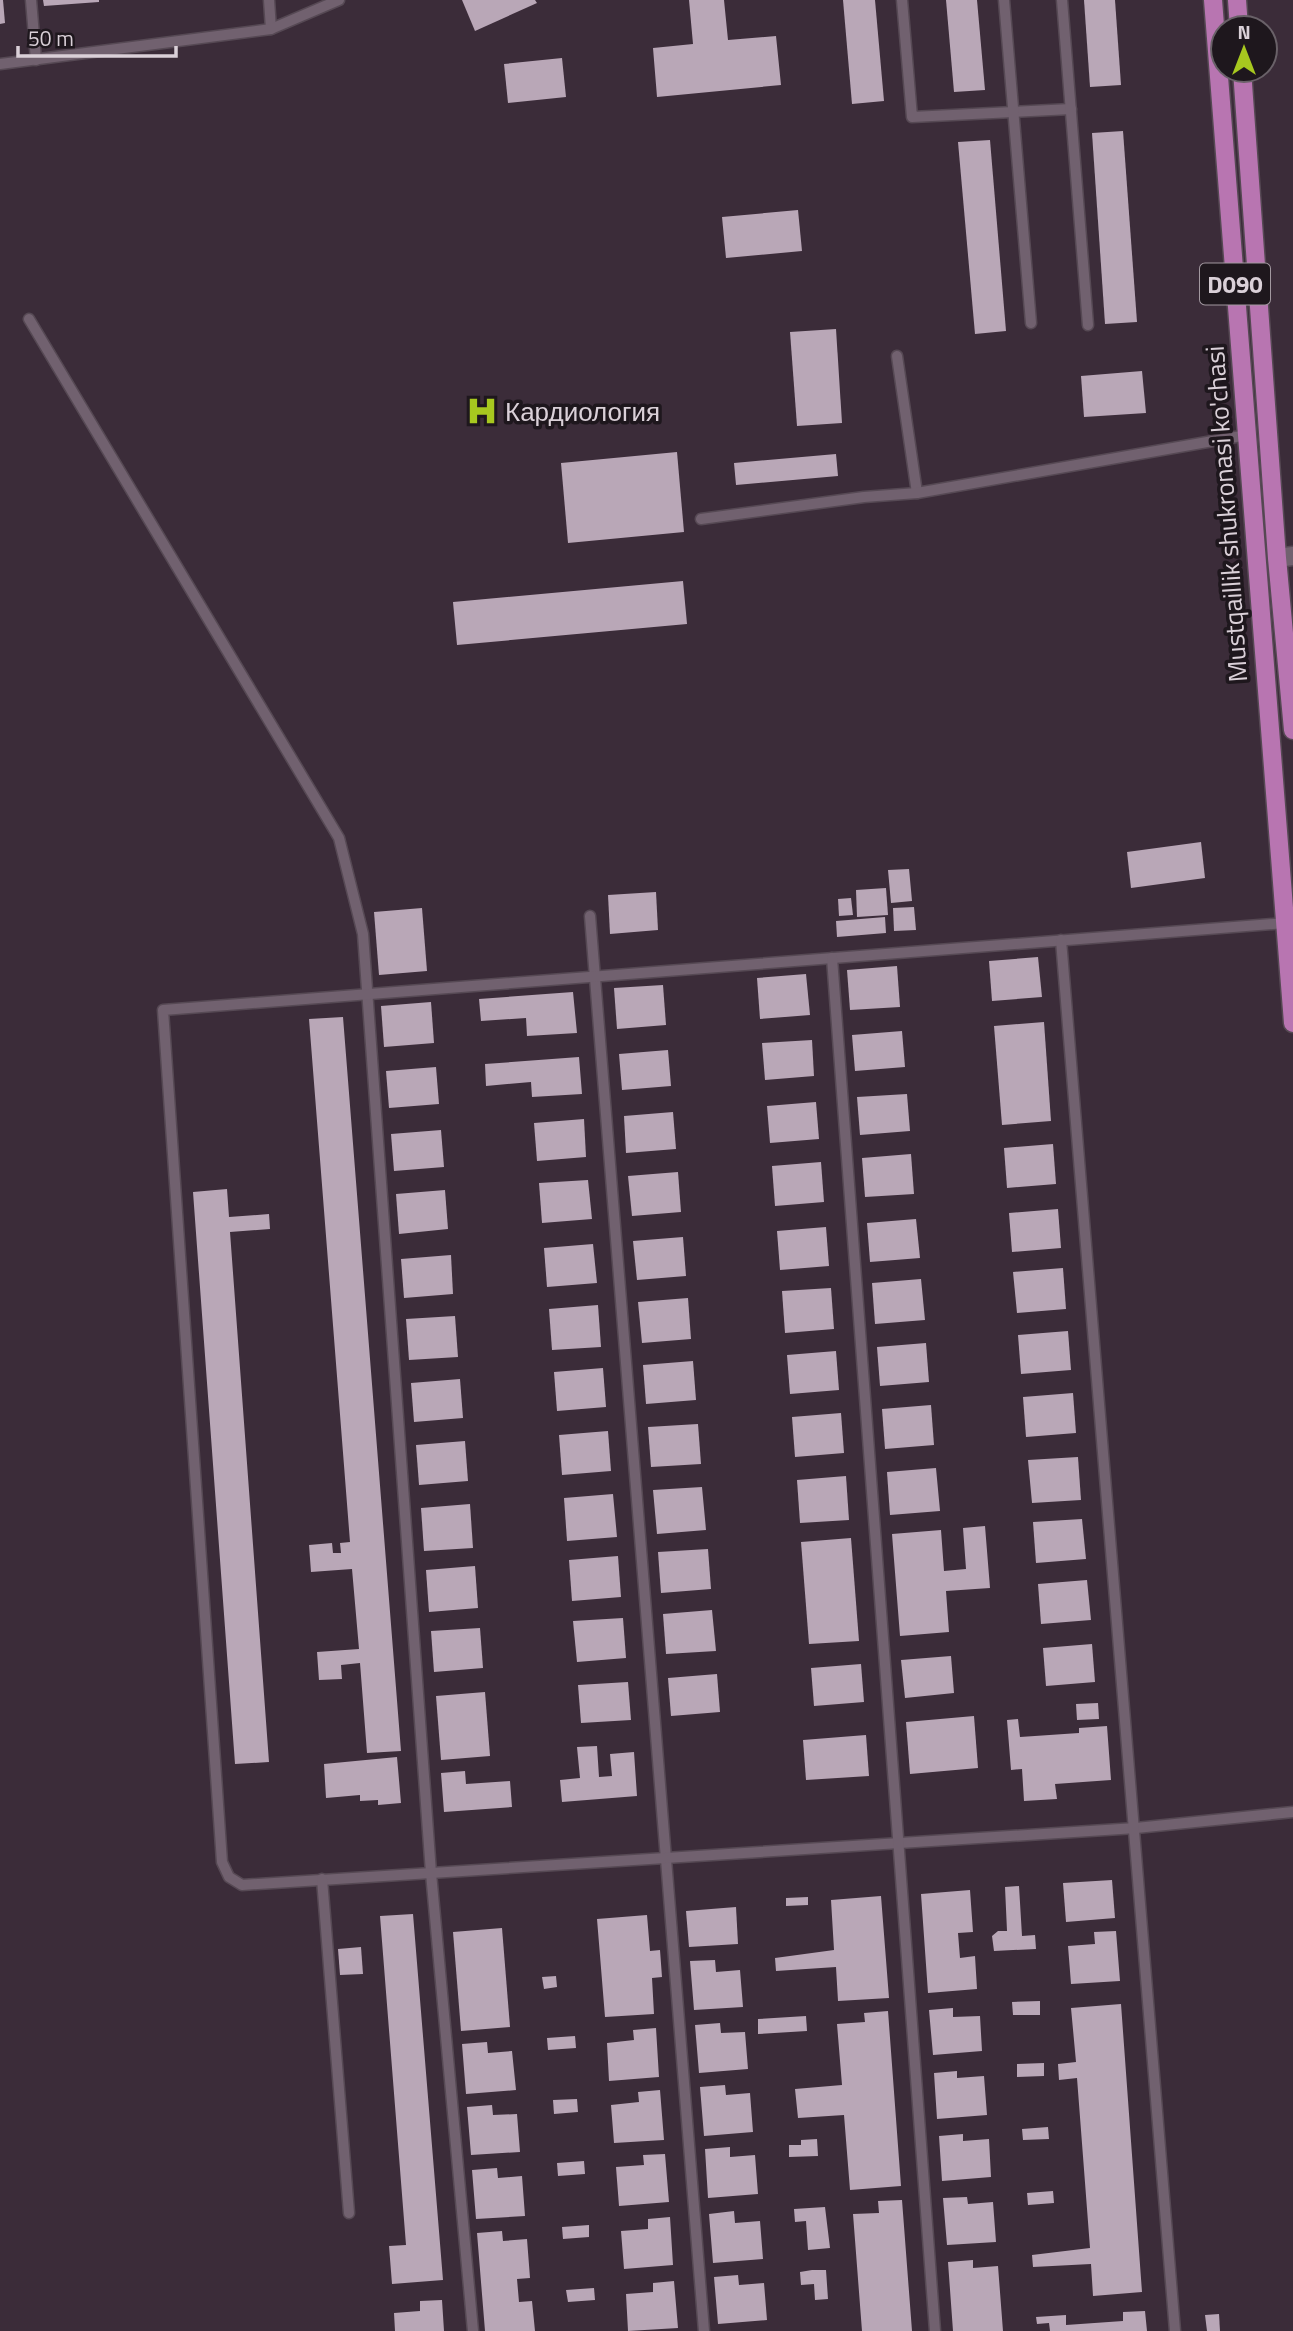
<svg xmlns="http://www.w3.org/2000/svg" width="1293" height="2331" font-family="'Titillium Web',sans-serif">
	<style>
		.building { fill: #b9a7b7 }
		.lines { fill: none; stroke-linecap: round; stroke-linejoin: round }
		.lane-casing { stroke: #564954; stroke-width: 13 }
		.street-casing { stroke: #564954; stroke-width: 21 }
		.primary-casing { stroke: #564954; stroke-width: 21 }
		.lane { stroke: #71616f; stroke-width: 10 }
		.street { stroke: #71616f; stroke-width: 18 }
		.primary { stroke: #b875b1; stroke-width: 18 }
		.labels { text-anchor: middle; dominant-baseline: central; stroke-width: 7; stroke-linejoin: round; paint-order: stroke }
		.shield { fill: #1e171d; stroke: #a298a0; stroke-width: 2 }
		.shield-label { font-size: 24px; font-weight: bold; fill: #dad0d8 }
		.poi-label { font-size: 26px; fill: #dad0d8; stroke: #1e171d; text-anchor: start }
		.street-label { font-size: 26px; fill: #dad0d8; stroke: #1e171d }
	</style>
	<rect width="100%" height="100%" fill="#3b2c39"/>
	<g class="building">
		<polygon points="0,0 3,0 5,23 0,24"/>
		<polygon points="43,0 99,0 99,2 44,6"/>
		<polygon points="462,0 535,0 537,3 475,31"/>
		<polygon points="689,0 724,0 728,40 776,36 781,85 657,97 653,48 693,44"/>
		<polygon points="843,0 875,0 884,101 852,104"/>
		<polygon points="946,0 977,0 985,90 954,92"/>
		<polygon points="1084,0 1115,0 1121,85 1090,87"/>
		<polygon points="562,58 566,97 508,103 504,64"/>
		<polygon points="1123,131 1137,322 1105,324 1092,133"/>
		<polygon points="990,140 1006,331 975,334 958,142"/>
		<polygon points="798,210 802,251 726,258 722,217"/>
		<polygon points="836,329 842,423 797,426 790,332"/>
		<polygon points="1142,371 1146,413 1084,417 1081,376"/>
		<polygon points="677,452 684,532 568,543 561,463"/>
		<polygon points="836,454 838,476 736,485 734,463"/>
		<polygon points="683,581 687,624 457,645 453,602"/>
		<polygon points="1201,842 1205,878 1131,888 1127,852"/>
		<polygon points="909,869 912,901 891,903 888,870"/>
		<polygon points="886,888 888,915 857,917 856,890"/>
		<polygon points="656,892 658,930 610,934 608,895"/>
		<polygon points="851,898 853,915 839,916 838,899"/>
		<polygon points="914,907 916,930 894,931 893,908"/>
		<polygon points="422,908 427,971 379,975 374,912"/>
		<polygon points="885,917 886,933 837,937 836,921"/>
		<polygon points="1038,957 1042,997 992,1001 989,961"/>
		<polygon points="897,966 900,1007 850,1010 847,970"/>
		<polygon points="806,974 810,1015 760,1019 757,978"/>
		<polygon points="663,985 666,1025 617,1029 614,988"/>
		<polygon points="573,992 577,1033 527,1036 526,1018 481,1021 479,999"/>
		<polygon points="431,1002 434,1043 384,1047 381,1006"/>
		<polygon points="343,1017 401,1751 367,1753 360,1663 341,1665 342,1679 319,1680 317,1652 359,1649 352,1569 311,1572 309,1545 332,1543 333,1553 341,1553 340,1543 350,1542 309,1019"/>
		<polygon points="1044,1022 1051,1121 1002,1125 994,1026"/>
		<polygon points="902,1031 905,1067 855,1071 852,1035"/>
		<polygon points="812,1040 814,1076 765,1080 762,1043"/>
		<polygon points="668,1050 671,1086 622,1090 619,1054"/>
		<polygon points="579,1057 582,1094 532,1097 531,1082 486,1086 485,1064"/>
		<polygon points="436,1067 439,1104 389,1108 386,1071"/>
		<polygon points="907,1094 910,1131 860,1135 857,1097"/>
		<polygon points="816,1102 819,1139 770,1143 767,1106"/>
		<polygon points="673,1112 676,1149 626,1153 624,1116"/>
		<polygon points="584,1119 586,1157 537,1161 534,1123"/>
		<polygon points="441,1130 444,1167 394,1171 391,1134"/>
		<polygon points="1053,1144 1056,1184 1007,1188 1004,1148"/>
		<polygon points="911,1154 914,1194 865,1197 862,1158"/>
		<polygon points="821,1162 824,1202 775,1206 772,1166"/>
		<polygon points="678,1172 681,1212 632,1216 628,1176"/>
		<polygon points="588,1180 592,1219 542,1223 539,1183"/>
		<polygon points="227,1189 229,1217 269,1214 270,1229 230,1232 269,1762 235,1764 193,1192"/>
		<polygon points="445,1190 448,1229 399,1234 396,1194"/>
		<polygon points="1058,1209 1061,1248 1012,1252 1009,1213"/>
		<polygon points="916,1219 920,1258 870,1262 867,1223"/>
		<polygon points="826,1227 829,1266 780,1270 777,1231"/>
		<polygon points="683,1237 686,1276 637,1280 633,1241"/>
		<polygon points="593,1244 597,1283 547,1287 544,1248"/>
		<polygon points="451,1255 453,1294 404,1298 401,1259"/>
		<polygon points="1063,1268 1066,1309 1017,1313 1013,1272"/>
		<polygon points="921,1279 925,1320 875,1324 872,1283"/>
		<polygon points="831,1288 834,1329 785,1333 782,1291"/>
		<polygon points="688,1298 691,1339 642,1343 638,1302"/>
		<polygon points="598,1305 601,1347 552,1350 549,1309"/>
		<polygon points="455,1316 458,1357 409,1360 406,1319"/>
		<polygon points="1068,1331 1071,1370 1021,1374 1018,1335"/>
		<polygon points="926,1343 929,1382 880,1386 877,1347"/>
		<polygon points="836,1351 839,1390 790,1394 787,1355"/>
		<polygon points="693,1361 696,1400 646,1404 643,1365"/>
		<polygon points="603,1368 606,1407 557,1411 554,1372"/>
		<polygon points="460,1379 463,1418 414,1422 411,1383"/>
		<polygon points="1073,1393 1076,1433 1026,1437 1023,1397"/>
		<polygon points="931,1405 934,1445 885,1449 882,1409"/>
		<polygon points="841,1413 844,1453 795,1457 792,1417"/>
		<polygon points="698,1424 701,1464 651,1467 648,1427"/>
		<polygon points="608,1431 611,1471 562,1475 559,1435"/>
		<polygon points="465,1441 468,1481 419,1485 416,1445"/>
		<polygon points="1078,1457 1081,1500 1032,1503 1028,1460"/>
		<polygon points="936,1468 940,1511 890,1515 887,1472"/>
		<polygon points="846,1476 849,1520 800,1523 797,1480"/>
		<polygon points="702,1487 706,1530 657,1534 653,1490"/>
		<polygon points="613,1494 617,1537 567,1541 564,1498"/>
		<polygon points="470,1504 473,1548 424,1551 421,1508"/>
		<polygon points="1082,1519 1086,1559 1036,1563 1033,1522"/>
		<polygon points="985,1526 990,1588 946,1591 949,1632 900,1636 892,1534 941,1530 944,1571 966,1569 963,1528"/>
		<polygon points="851,1538 859,1641 809,1644 801,1542"/>
		<polygon points="708,1549 711,1589 661,1593 658,1552"/>
		<polygon points="618,1556 621,1597 572,1601 569,1560"/>
		<polygon points="475,1566 478,1608 429,1612 426,1570"/>
		<polygon points="1087,1580 1091,1620 1041,1624 1038,1584"/>
		<polygon points="712,1610 716,1651 666,1654 663,1614"/>
		<polygon points="623,1618 626,1658 577,1662 573,1621"/>
		<polygon points="480,1628 483,1668 434,1672 431,1631"/>
		<polygon points="1092,1644 1095,1682 1046,1686 1043,1648"/>
		<polygon points="951,1656 954,1693 905,1698 901,1660"/>
		<polygon points="861,1664 864,1702 814,1706 811,1668"/>
		<polygon points="717,1674 720,1712 671,1716 668,1678"/>
		<polygon points="628,1682 631,1720 581,1723 578,1685"/>
		<polygon points="485,1692 490,1756 441,1760 436,1696"/>
		<polygon points="1098,1703 1099,1719 1077,1720 1076,1704"/>
		<polygon points="974,1716 978,1768 910,1774 906,1722"/>
		<polygon points="1018,1719 1020,1737 1079,1733 1079,1728 1107,1726 1111,1780 1055,1784 1057,1799 1024,1801 1022,1769 1011,1770 1007,1720"/>
		<polygon points="866,1735 869,1776 806,1780 803,1740"/>
		<polygon points="597,1746 599,1777 612,1776 610,1754 634,1752 637,1796 562,1802 560,1780 580,1778 577,1747"/>
		<polygon points="397,1757 401,1803 378,1805 378,1800 360,1801 360,1795 326,1798 324,1764"/>
		<polygon points="465,1771 466,1784 510,1781 512,1807 444,1812 441,1773"/>
		<polygon points="1112,1880 1115,1918 1066,1922 1063,1883"/>
		<polygon points="1019,1886 1022,1936 1035,1935 1036,1949 994,1951 992,1936 998,1931 1007,1931 1005,1887"/>
		<polygon points="970,1890 973,1932 958,1933 960,1958 975,1956 977,1989 928,1993 921,1894"/>
		<polygon points="881,1896 889,1998 838,2001 836,1967 776,1971 775,1958 834,1950 831,1900"/>
		<polygon points="808,1897 808,1905 786,1906 786,1898"/>
		<polygon points="736,1907 738,1944 689,1947 686,1911"/>
		<polygon points="413,1914 443,2280 392,2284 389,2246 406,2245 380,1916"/>
		<polygon points="647,1915 650,1951 660,1950 662,1977 652,1978 654,2014 605,2017 597,1919"/>
		<polygon points="502,1928 510,2027 461,2031 453,1932"/>
		<polygon points="1116,1931 1120,1981 1071,1984 1068,1946 1095,1944 1094,1932"/>
		<polygon points="361,1947 363,1974 340,1975 338,1949"/>
		<polygon points="715,1960 716,1972 740,1970 743,2007 694,2010 690,1961"/>
		<polygon points="556,1976 557,1987 544,1989 542,1977"/>
		<polygon points="1040,2001 1040,2015 1013,2015 1012,2002"/>
		<polygon points="1121,2004 1142,2292 1093,2296 1091,2264 1033,2267 1032,2255 1090,2248 1077,2078 1059,2080 1058,2064 1076,2062 1071,2008"/>
		<polygon points="953,2008 953,2017 980,2016 982,2051 933,2055 929,2010"/>
		<polygon points="888,2011 901,2186 850,2190 844,2115 798,2118 795,2089 842,2085 837,2024 865,2022 864,2013"/>
		<polygon points="806,2016 807,2031 758,2034 758,2019"/>
		<polygon points="720,2023 721,2033 745,2032 748,2069 699,2073 695,2025"/>
		<polygon points="656,2028 659,2077 609,2081 607,2043 634,2040 633,2030"/>
		<polygon points="575,2036 576,2048 548,2050 547,2038"/>
		<polygon points="487,2042 488,2053 512,2051 516,2090 466,2094 462,2044"/>
		<polygon points="1044,2063 1044,2076 1017,2077 1017,2064"/>
		<polygon points="957,2071 957,2078 984,2076 987,2115 937,2119 934,2073"/>
		<polygon points="725,2085 726,2095 750,2093 753,2132 704,2136 700,2087"/>
		<polygon points="660,2090 664,2140 614,2143 611,2105 639,2102 638,2092"/>
		<polygon points="577,2099 578,2112 554,2114 553,2100"/>
		<polygon points="492,2105 493,2115 517,2114 520,2152 471,2155 467,2107"/>
		<polygon points="1048,2127 1049,2139 1023,2140 1022,2129"/>
		<polygon points="963,2134 963,2141 989,2139 991,2177 942,2181 939,2136"/>
		<polygon points="817,2139 818,2156 789,2157 789,2145 801,2145 801,2140"/>
		<polygon points="730,2147 730,2157 755,2155 758,2194 708,2198 705,2149"/>
		<polygon points="665,2154 669,2202 619,2206 616,2167 644,2165 643,2155"/>
		<polygon points="584,2161 585,2174 558,2176 557,2163"/>
		<polygon points="497,2168 498,2178 522,2176 525,2216 476,2219 472,2170"/>
		<polygon points="1053,2191 1054,2203 1028,2205 1027,2193"/>
		<polygon points="967,2197 968,2204 993,2202 996,2242 947,2245 943,2198"/>
		<polygon points="902,2200 912,2331 862,2331 853,2214 879,2213 878,2201"/>
		<polygon points="825,2207 830,2248 808,2250 806,2221 795,2222 794,2209"/>
		<polygon points="734,2211 735,2223 760,2221 763,2259 713,2263 709,2214"/>
		<polygon points="670,2217 673,2265 624,2269 621,2231 648,2229 648,2219"/>
		<polygon points="589,2225 589,2237 563,2239 562,2227"/>
		<polygon points="502,2231 503,2241 527,2239 530,2278 517,2279 519,2302 532,2301 535,2331 485,2331 477,2233"/>
		<polygon points="973,2260 973,2268 998,2266 1003,2331 953,2331 948,2262"/>
		<polygon points="812,2270 826,2270 828,2299 815,2300 814,2284 801,2285 800,2272"/>
		<polygon points="738,2275 739,2285 764,2283 767,2320 718,2324 714,2277"/>
		<polygon points="674,2281 678,2328 628,2331 626,2294 653,2292 653,2283"/>
		<polygon points="594,2288 595,2300 568,2302 566,2290"/>
		<polygon points="442,2300 444,2331 395,2331 394,2313 420,2311 420,2301"/>
		<polygon points="1145,2311 1147,2331 1050,2331 1049,2323 1037,2324 1036,2317 1066,2315 1066,2325 1123,2321 1123,2312"/>
		<polygon points="1219,2314 1220,2331 1207,2331 1205,2315"/>
	</g>
	<g class="lines">
		<defs>
			<g id="lane">
				<polyline points="31,0 36,60"/>
				<polyline points="269,0 271,29"/>
				<polyline points="902,0 912,117 1071,109"/>
				<polyline points="1004,0 1031,323"/>
				<polyline points="1062,0 1088,325"/>
				<polyline points="0,64 271,29 339,0"/>
				<polyline points="29,319 339,838 363,934 431,1873 473,2331"/>
				<polyline points="897,356 917,493"/>
				<polyline points="701,519 864,497 917,493 1247,435"/>
				<polyline points="590,916 704,2331"/>
				<polyline points="1286,923 163,1010 222,1862 229,1877 242,1885 1136,1828 1293,1812"/>
				<polyline points="1061,940 1175,2331"/>
				<polyline points="832,958 935,2331"/>
				<polyline points="322,1879 349,2213"/>
			</g>
			<polyline id="street" points="1277,558 1293,556"/>
			<g id="primary">
				<polyline points="1213,0 1293,1023"/>
				<polyline points="1237,0 1239,28"/>
				<polyline points="1242,70 1277,558 1293,730"/>
			</g>
		</defs>
		<use href="#lane" class="lane-casing"/>
		<use href="#street" class="street-casing"/>
		<use href="#primary" class="primary-casing"/>
		<use href="#lane" class="lane"/>
		<use href="#street" class="street"/>
		<use href="#primary" class="primary"/>
	</g>
	<defs>
		<symbol id="hospital-bare" viewBox="-9 -9 18 18"><path d="M-5-5h3v3.5h4V-5h3V5h-3V1.5h-4V5h-3Z" fill="#a7c81f" stroke="#1e171d" stroke-width="2.5" paint-order="stroke"/></symbol>
	</defs>
	<g fill-rule="evenodd">
		<use href="#hospital-bare" x="460" y="389" width="44" height="44"/>
	</g>
	<g class="labels">
		<rect class="shield" x="1200" y="263.5" width="70" height="41" rx="5"/>
		<g class="shield-label">
			<text x="1235" y="284">D090</text>
		</g>
		<g class="poi-label">
			<text x="505" y="411">Кардиология</text>
		</g>
		<g class="street-label">
			<text transform="translate(1226 514) rotate(-94)">Mustqaillik shukronasi ko'chasi</text>
		</g>
	</g>
	<g transform="translate(1244 49)"><circle r="33" fill="#1e171d" stroke="#696168" stroke-width="2"/>
	<path d="M0-5L12 26L0 18L-12 26Z" fill="#a7c81f"/>
	<text y="-10" font-size="19" font-weight="bold" text-anchor="middle" fill="#dad0d8">N</text>
	</g>
	<path d="M18 46v10h158v-10" fill="none" stroke="#dad0d8" stroke-width="3.5"/>
	<text x="28" y="46" font-size="21" fill="#dad0d8" stroke="#1e171d" stroke-width="5" paint-order="stroke">50 m</text>
</svg>
